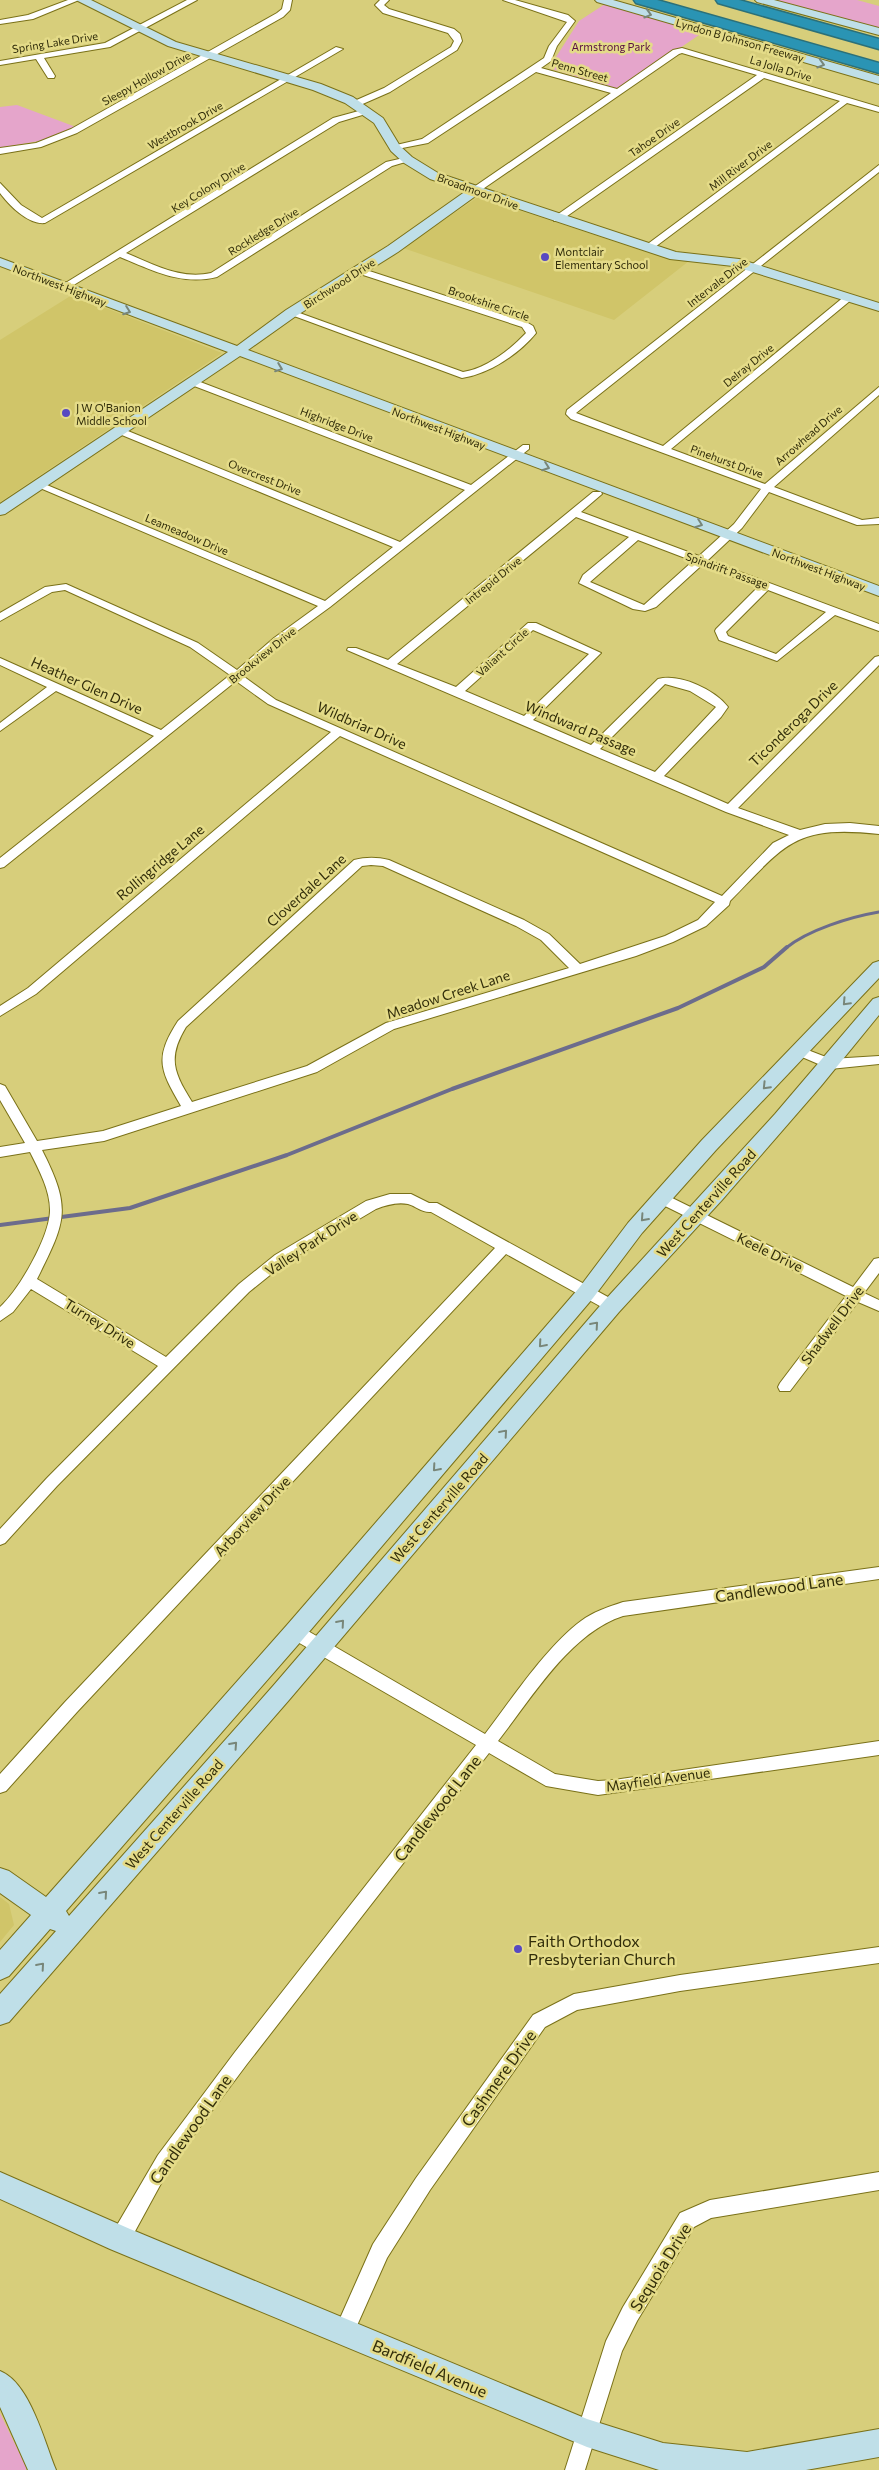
<svg xmlns="http://www.w3.org/2000/svg" width="879" height="2470" font-family="Commissioner,sans-serif">
	<style>
		.built { fill: #d0c569 }
		.green { fill: #e5a5cb }
		.lines { fill: none; stroke-linecap: round; stroke-linejoin: round }
		.stream-far1 { stroke: #6c6c8c; stroke-width: 3 }
		.stream { stroke: #6c6c8c; stroke-width: 4 }
		.street-casing { stroke: #7a7118; stroke-width: 2 }
		.secondary-casing { stroke: #7a7118; stroke-width: 2 }
		.highway-casing { stroke: #2c7078; stroke-width: 3 }
		.street { fill: #fff; fill-rule: evenodd }
		.secondary { fill: #bfdfe8; fill-rule: evenodd }
		.highway { fill: #2a94b4; fill-rule: evenodd }
		.oneway { stroke: #788679 }
		.poi-dot { fill: #5749c1; stroke: #e4db88; stroke-width: 2 }
		.labels { text-anchor: middle; dominant-baseline: central; stroke-width: 5; stroke-linejoin: round; paint-order: stroke }
		.far-street-label { font-size: 11px; fill: #312d0a; stroke: #e4db88 }
		.far-park-label { font-size: 11px; fill: #580f42; stroke: #e4db88 }
		.far-poi-label { font-size: 11px; fill: #312d0a; stroke: #e4db88; text-anchor: start }
		.street-label { font-size: 14px; fill: #312d0a; stroke: #e4db88 }
		.near-street-label { font-size: 16px; fill: #312d0a; stroke: #e4db88 }
		.near-poi-label { font-size: 16px; fill: #312d0a; stroke: #e4db88; text-anchor: start }
	</style>
	<rect width="100%" height="100%" fill="#d7ce7b"/>
	<g class="built">
		<polygon points="478,197 653,254 689,261 614,320 403,248"/>
		<polygon points="72,295 222,353 0,502 0,340"/>
		<polygon points="0,1897 9,1904 14,1925 0,1942"/>
	</g>
	<g class="green">
		<polygon points="762,0 857,0 879,6 879,33"/>
		<polygon points="605,4 702,33 618,90 549,68 579,21"/>
		<polygon points="17,105 76,127 50,139 0,148 0,107"/>
		<polygon points="0,2413 26,2467 26,2470 0,2470"/>
	</g>
	<g class="lines">
		<path class="stream-far1" d="M 786,948 C 808,930 850,917 879,912"/>
		<polyline class="stream" points="0,1225 130,1208 287,1155 452,1089 678,1008 764,967 787,947"/>
		<defs>
			<g id="street">
				<polygon points="68,0 79,0 33,19 0,24 0,20 28,15"/>
				<polygon points="187,0 197,0 110,47 44,58 55,76 54,78 48,78 36,59 0,65 0,61 105,43"/>
				<polygon points="284,0 292,0 290,10 283,17 77,133 41,147 0,154 0,148 36,143 71,129 277,13 282,9"/>
				<polygon points="380,0 389,0 384,5 389,9 454,29 460,34 462,41 457,50 390,92 358,106 352,106 352,102 384,88 451,47 454,41 448,33 383,13 375,5"/>
				<polygon points="503,0 515,0 568,15 575,21 557,46 551,61 541,68 617,89 673,50 682,48 879,107 879,112 847,103 651,250 645,250 645,246 840,101 764,78 560,221 554,221 554,217 757,75 682,53 679,54 477,193 471,193 471,189 611,93 536,72 428,143 392,150 392,146 422,139 544,58 549,46 567,22"/>
				<path d="M 336,47 L 343,49 L 45,223 C 28,225 9,205 0,193 L 0,183 L 21,205 L 42,218 Z"/>
				<path d="M 366,109 L 370,111 L 369,113 L 339,122 L 126,253 C 153,264 180,280 211,273 L 386,162 L 408,157 L 412,160 L 392,166 L 217,277 C 181,286 152,270 120,257 L 67,289 L 59,287 L 333,118 Z"/>
				<path d="M 879,165 L 879,172 L 576,413 L 663,446 L 845,296 L 851,296 L 851,300 L 671,449 L 765,484 L 879,387 L 879,395 L 774,487 L 862,520 L 879,518 L 879,524 L 857,525 L 769,492 L 742,528 L 708,560 L 879,624 L 879,631 L 835,615 L 777,661 L 719,640 L 715,631 L 716,629 L 759,586 L 702,565 L 656,607 L 645,611 L 633,609 L 579,583 L 583,575 L 629,537 L 576,517 L 397,664 L 456,687 L 528,623 L 536,623 L 601,653 L 533,720 L 591,745 L 658,679 C 680,673 715,690 728,707 L 721,717 L 664,776 L 728,804 L 875,657 L 879,656 L 879,665 L 738,808 L 800,830 L 825,824 L 850,823 L 879,826 L 879,834 C 794,825 786,844 730,901 L 729,905 L 706,926 L 673,942 L 636,956 L 394,1029 L 317,1072 L 104,1141 L 42,1150 C 72,1209 66,1221 37,1279 L 166,1357 L 239,1284 L 275,1255 L 366,1201 L 390,1194 L 411,1194 L 429,1203 L 437,1203 L 617,1302 L 619,1306 L 617,1310 L 607,1310 L 506,1254 L 77,1712 L 6,1791 L 0,1793 L 0,1774 L 65,1702 L 495,1248 L 431,1212 C 422,1213 416,1206 408,1204 C 397,1202 386,1205 376,1209 L 285,1263 L 249,1292 L 57,1486 L 5,1543 L 0,1545 L 0,1529 L 47,1478 L 158,1366 L 31,1289 L 13,1312 L 0,1321 L 0,1307 C 19,1290 50,1236 50,1210 C 50,1190 39,1170 30,1152 L 0,1157 L 0,1147 L 25,1143 L 0,1100 L 0,1084 L 5,1086 L 37,1141 L 103,1131 L 181,1106 C 160,1070 154,1058 178,1021 L 354,860 C 366,857 377,857 389,860 L 524,920 L 549,934 L 580,964 L 665,936 L 698,920 L 715,902 L 340,736 L 36,994 L 0,1016 L 0,1006 L 28,988 L 331,732 L 268,704 L 236,681 L 4,867 L 0,868 L 0,858 L 154,736 L 56,691 L 0,731 L 0,723 L 47,687 L 0,665 L 0,658 L 161,730 L 230,675 L 190,647 L 65,590 L 52,592 L 0,621 L 0,613 L 45,587 L 66,584 L 198,643 L 237,670 L 274,638 L 318,606 L 33,485 L 42,483 L 325,601 L 393,547 L 117,433 L 117,429 L 123,429 L 400,542 L 465,490 L 189,384 L 189,380 L 195,380 L 471,485 L 523,445 L 529,445 L 529,449 L 330,607 L 282,642 L 243,676 L 276,700 L 722,896 L 773,843 L 789,835 L 726,812 L 347,650 L 348,648 L 356,648 L 388,660 L 593,492 L 601,492 L 602,494 L 581,512 L 699,556 L 734,524 L 761,489 L 571,419 L 566,414 L 567,410 ZM 638,540 L 693,561 L 644,605 L 590,582 ZM 768,590 L 826,612 L 776,654 L 728,636 L 726,632 ZM 533,630 L 589,654 L 524,716 L 465,691 ZM 665,684 L 690,691 L 716,707 L 655,772 L 600,749 ZM 371,865 L 383,866 L 516,926 L 541,940 L 569,968 L 386,1023 L 307,1066 L 192,1102 C 174,1073 167,1058 186,1027 L 362,866 Z"/>
				<path d="M 357,267 L 528,323 L 533,326 L 536,333 C 519,354 489,374 462,378 L 286,313 L 294,311 L 463,372 C 486,369 511,349 526,333 L 522,327 L 354,272 L 352,270 Z"/>
				<polygon points="800,1047 831,1059 879,1056 879,1064 830,1069 795,1054 794,1051 795,1048"/>
				<polygon points="662,1193 853,1287 874,1259 879,1258 879,1273 864,1293 879,1300 879,1311 858,1302 790,1391 780,1391 778,1387 780,1383 846,1296 657,1202 655,1198"/>
				<path d="M 879,1567 L 879,1579 L 623,1616 C 570,1633 531,1699 498,1741 L 555,1774 L 598,1781 L 614,1780 L 879,1741 L 879,1755 L 598,1795 L 546,1786 L 489,1753 L 247,2064 L 170,2167 L 127,2246 L 120,2248 L 113,2246 L 111,2239 L 113,2232 L 158,2155 L 235,2052 L 476,1745 L 289,1637 L 287,1632 L 289,1627 L 295,1625 L 301,1627 L 485,1734 C 511,1700 547,1646 581,1621 C 593,1612 608,1607 623,1602 Z"/>
				<polygon points="879,1947 879,1963 680,1991 577,2010 545,2027 430,2190 387,2258 351,2339 344,2342 337,2339 334,2332 373,2244 416,2178 533,2015 574,1994 680,1975"/>
				<polygon points="879,2172 879,2190 711,2218 694,2227 637,2321 622,2351 585,2470 565,2470 606,2341 623,2307 680,2213 710,2200"/>
			</g>
			<g id="secondary">
				<polygon points="76,0 91,0 176,42 321,84 353,97 383,118 400,146 412,157 438,173 676,252 739,259 879,303 879,311 733,266 670,259 477,195 398,252 296,316 248,350 879,586 879,596 240,356 5,514 0,515 0,504 228,352 0,266 0,258 237,346 286,310 388,246 466,191 430,179 404,163 391,151 374,123 345,103 313,90 168,46"/>
				<polygon points="595,0 613,0 879,76 879,84 597,2"/>
				<polygon points="755,0 774,0 879,28 879,35 757,2"/>
				<polygon points="879,961 879,978 716,1150 642,1233 593,1298 303,1639 66,1911 69,1916 273,1686 605,1300 775,1114 873,999 879,997 879,1015 821,1086 722,1200 619,1312 289,1700 9,2022 0,2025 0,1994 56,1931 50,1929 9,1976 0,1980 0,1950 31,1915 0,1893 0,1868 9,1871 46,1897 287,1625 579,1288 628,1223 702,1140 873,963"/>
				<polygon points="0,2172 130,2229 587,2419 663,2443 747,2452 879,2429 879,2457 806,2470 659,2470 587,2447 110,2249 0,2199"/>
				<path d="M 0,2371 C 30,2383 44,2441 56,2470 L 28,2470 L 0,2407 Z"/>
			</g>
			<g id="highway">
				<polygon points="634,0 657,0 879,63 879,73 636,3"/>
				<polygon points="716,0 739,0 879,39 879,49 718,3"/>
			</g>
		</defs>
		<use href="#street" class="street-casing"/>
		<use href="#secondary" class="secondary-casing"/>
		<use href="#highway" class="highway-casing"/>
		<use href="#street" class="street"/>
		<use href="#secondary" class="secondary"/>
		<use href="#highway" class="highway"/>
	</g>
	<defs><path id="oneway-chevron" d="M-2-3.5L2.5 0L-2 3.5" fill="none" stroke-width="1.6" stroke-linecap="round" stroke-linejoin="round" transform="scale(1.25)"/></defs>
	<g class="oneway">
		<use href="#oneway-chevron" transform="translate(648 14) rotate(16)"/>
		<use href="#oneway-chevron" transform="translate(821 64) rotate(16)"/>
		<use href="#oneway-chevron" transform="translate(127 311) rotate(20)"/>
		<use href="#oneway-chevron" transform="translate(279 368) rotate(21)"/>
		<use href="#oneway-chevron" transform="translate(546 467) rotate(20)"/>
		<use href="#oneway-chevron" transform="translate(699 524) rotate(20)"/>
		<use href="#oneway-chevron" transform="translate(846 1002) rotate(133)"/>
		<use href="#oneway-chevron" transform="translate(766 1086) rotate(134)"/>
		<use href="#oneway-chevron" transform="translate(644 1218) rotate(132)"/>
		<use href="#oneway-chevron" transform="translate(595 1325) rotate(-49)"/>
		<use href="#oneway-chevron" transform="translate(542 1344) rotate(131)"/>
		<use href="#oneway-chevron" transform="translate(504 1433) rotate(-49)"/>
		<use href="#oneway-chevron" transform="translate(436 1468) rotate(131)"/>
		<use href="#oneway-chevron" transform="translate(341 1623) rotate(-49)"/>
		<use href="#oneway-chevron" transform="translate(234 1745) rotate(-48)"/>
		<use href="#oneway-chevron" transform="translate(104 1894) rotate(-49)"/>
		<use href="#oneway-chevron" transform="translate(41 1966) rotate(-49)"/>
	</g>
	<g class="poi-dot">
		<circle cx="545" cy="257" r="5"/>
		<circle cx="66" cy="413" r="5"/>
		<circle cx="518" cy="1949" r="5"/>
	</g>
	<g class="labels">
		<g class="far-street-label">
			<text transform="translate(740 40) rotate(16)">Lyndon B Johnson Freeway</text>
			<text transform="translate(55 42) rotate(-9)">Spring Lake Drive</text>
			<text transform="translate(781 68) rotate(17)">La Jolla Drive</text>
			<text transform="translate(580 70) rotate(16)">Penn Street</text>
			<text transform="translate(146 78) rotate(-29)">Sleepy Hollow Drive</text>
			<text transform="translate(185 125) rotate(-30)">Westbrook Drive</text>
			<text transform="translate(654 137) rotate(-35)">Tahoe Drive</text>
			<text transform="translate(740 165) rotate(-37)">Mill River Drive</text>
			<text transform="translate(208 187) rotate(-32)">Key Colony Drive</text>
			<text transform="translate(478 191) rotate(20)">Broadmoor Drive</text>
			<text transform="translate(263 231) rotate(-32)">Rockledge Drive</text>
			<text transform="translate(717 282) rotate(-38)">Intervale Drive</text>
			<text transform="translate(339 283) rotate(-33)">Birchwood Drive</text>
			<text transform="translate(60 285) rotate(21)">Northwest Highway</text>
			<text transform="translate(489 303) rotate(19)">Brookshire Circle</text>
			<text transform="translate(748 365) rotate(-39)">Delray Drive</text>
			<text transform="translate(337 424) rotate(21)">Highridge Drive</text>
			<text transform="translate(439 428) rotate(21)">Northwest Highway</text>
			<text transform="translate(808 435) rotate(-41)">Arrowhead Drive</text>
			<text transform="translate(727 461) rotate(20)">Pinehurst Drive</text>
			<text transform="translate(265 477) rotate(22)">Overcrest Drive</text>
			<text transform="translate(187 534) rotate(23)">Leameadow Drive</text>
			<text transform="translate(819 569) rotate(21)">Northwest Highway</text>
			<text transform="translate(727 570) rotate(20)">Spindrift Passage</text>
			<text transform="translate(493 580) rotate(-39)">Intrepid Drive</text>
			<text transform="translate(502 652) rotate(-42)">Valiant Circle</text>
			<text transform="translate(262 655) rotate(-39)">Brookview Drive</text>
		</g>
		<g class="far-park-label">
			<text x="611" y="46">Armstrong Park</text>
		</g>
		<g class="far-poi-label">
			<text x="555" y="251">Montclair<tspan x="555" dy="13">Elementary School</tspan></text>
			<text x="76" y="407">J W O'Banion<tspan x="76" dy="13">Middle School</tspan></text>
		</g>
		<g class="street-label">
			<text transform="translate(87 685) rotate(24)">Heather Glen Drive</text>
			<text transform="translate(793 723) rotate(-44)">Ticonderoga Drive</text>
			<text transform="translate(362 725) rotate(24)">Wildbriar Drive</text>
			<text transform="translate(581 728) rotate(23)">Windward Passage</text>
			<text transform="translate(160 862) rotate(-40)">Rollingridge Lane</text>
			<text transform="translate(306 890) rotate(-42)">Cloverdale Lane</text>
			<text transform="translate(448 994) rotate(-18)">Meadow Creek Lane</text>
			<text transform="translate(706 1203) rotate(-48)">West Centerville Road</text>
			<text transform="translate(311 1243) rotate(-33)">Valley Park Drive</text>
			<text transform="translate(770 1252) rotate(26)">Keele Drive</text>
			<text transform="translate(100 1323) rotate(32)">Turney Drive</text>
			<text transform="translate(832 1325) rotate(-53)">Shadwell Drive</text>
			<text transform="translate(439 1508) rotate(-49)">West Centerville Road</text>
			<text transform="translate(252 1516) rotate(-47)">Arborview Drive</text>
			<text transform="translate(658 1779) rotate(-8)">Mayfield Avenue</text>
			<text transform="translate(174 1814) rotate(-49)">West Centerville Road</text>
		</g>
		<g class="near-street-label">
			<text transform="translate(779 1587) rotate(-8)">Candlewood Lane</text>
			<text transform="translate(437 1808) rotate(-52)">Candlewood Lane</text>
			<text transform="translate(498 2078) rotate(-54)">Cashmere Drive</text>
			<text transform="translate(190 2129) rotate(-55)">Candlewood Lane</text>
			<text transform="translate(660 2267) rotate(-58)">Sequoia Drive</text>
			<text transform="translate(430 2368) rotate(23)">Bardfield Avenue</text>
		</g>
		<g class="near-poi-label">
			<text x="528" y="1940">Faith Orthodox<tspan x="528" dy="18">Presbyterian Church</tspan></text>
		</g>
	</g>
</svg>
